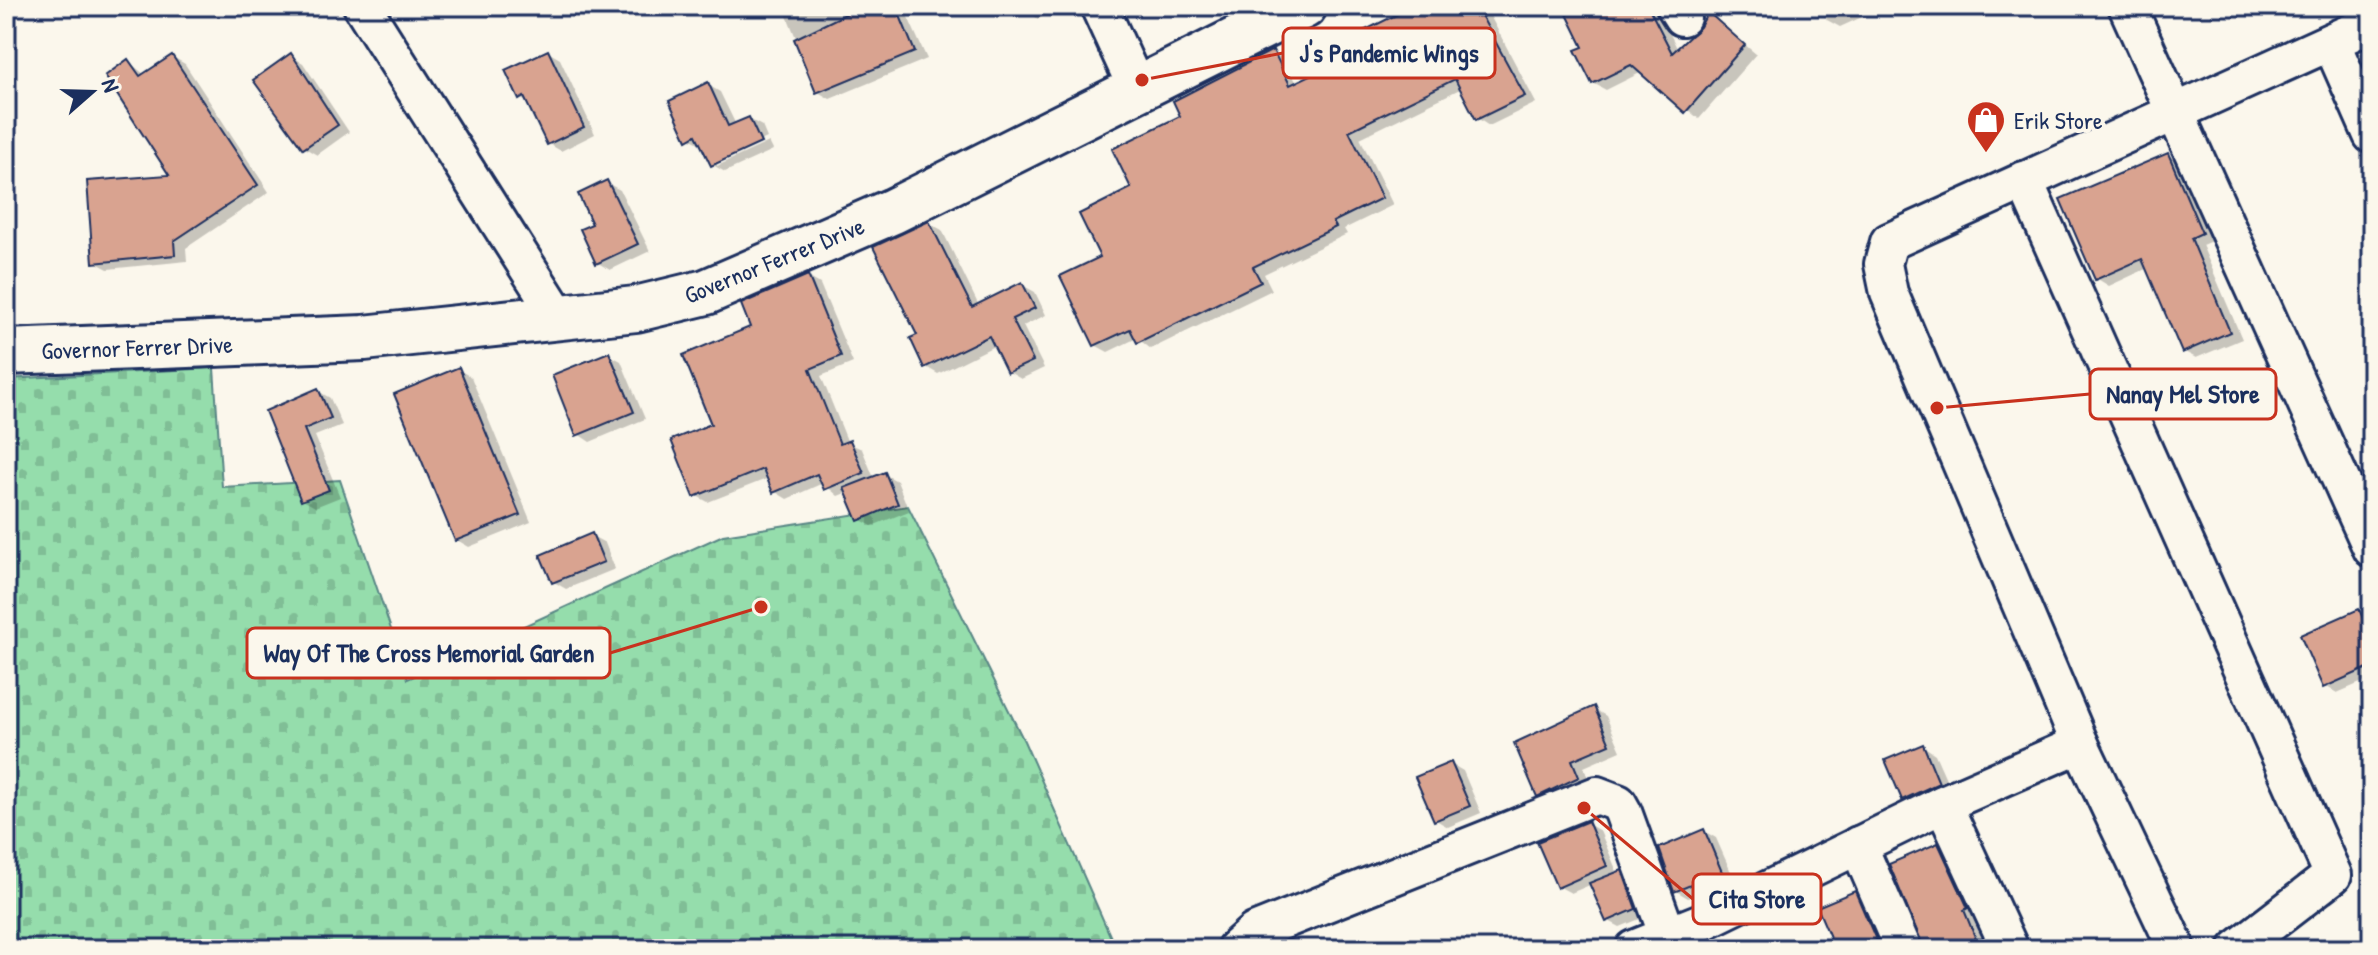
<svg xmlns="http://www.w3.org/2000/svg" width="2378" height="955" font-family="'Patrick Hand',sans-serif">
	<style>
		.cemetery { fill: url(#cemetery-stones); stroke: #588685; stroke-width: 2 }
		.shadow { fill: #0003 }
		.building { fill: #d9a390; stroke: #1b2f5e; stroke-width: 2 }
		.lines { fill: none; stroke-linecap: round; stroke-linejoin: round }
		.minor-casing { stroke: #1b2f5e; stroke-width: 42 }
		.secondary-casing { stroke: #1b2f5e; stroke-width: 50 }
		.minor { stroke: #fbf7ec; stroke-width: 36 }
		.secondary { stroke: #fbf7ec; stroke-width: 44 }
		.labels { text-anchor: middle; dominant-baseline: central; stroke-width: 8; stroke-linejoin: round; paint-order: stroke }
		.poi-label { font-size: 24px; fill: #1b2f5e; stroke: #fbf7ec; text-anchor: start }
		.street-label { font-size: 24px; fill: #1b2f5e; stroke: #fbf7ec }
		.leader { fill: none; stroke: #c8321e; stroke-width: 3 }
		.callout-dot { fill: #c8321e; stroke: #fbf7ec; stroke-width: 3 }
		.callout { fill: #fbf7ec; stroke: #c8321e; stroke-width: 3 }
		.callout-label { font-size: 26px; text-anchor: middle; font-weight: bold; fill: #1b2f5e }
	</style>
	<defs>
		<pattern id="cemetery-stones" width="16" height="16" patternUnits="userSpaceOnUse" patternTransform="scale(2)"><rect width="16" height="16" fill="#95ddac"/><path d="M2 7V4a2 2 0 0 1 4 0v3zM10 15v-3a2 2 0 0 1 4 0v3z" fill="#80be96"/></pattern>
	</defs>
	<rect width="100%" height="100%" fill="#fbf7ec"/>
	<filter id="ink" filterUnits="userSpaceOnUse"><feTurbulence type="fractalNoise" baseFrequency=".0125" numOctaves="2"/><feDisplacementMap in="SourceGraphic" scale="16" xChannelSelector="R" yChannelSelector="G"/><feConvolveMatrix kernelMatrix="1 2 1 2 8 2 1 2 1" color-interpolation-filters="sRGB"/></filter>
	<g filter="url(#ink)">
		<polygon class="cemetery" points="214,368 222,487 340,480 408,679 723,535 908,506 1024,741 1116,949 6,949 6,379"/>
		<g class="shadow">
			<polygon points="783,6 903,6 927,59 830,99 818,92"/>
			<polygon points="1023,6 1068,6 1038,19"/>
			<polygon points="1417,6 1485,6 1536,103 1489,126 1477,118 1462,88 1360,138 1393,205 1344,229 1347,234 1264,274 1272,290 1151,349 1137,338 1108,352 1095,345 1102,258 1134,189 1183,117 1273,52 1285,59 1297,84 1345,60"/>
			<polygon points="1565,6 1656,6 1678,50 1702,29 1709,15 1756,54 1699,119 1642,72 1606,90 1593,83 1585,48"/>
			<polygon points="1709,6 1747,6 1724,18"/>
			<polygon points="1821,6 1871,6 1859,10 1862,17 1840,27 1827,20"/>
			<polygon points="548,52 560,59 595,134 561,151 549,144 530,104 520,98"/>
			<polygon points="291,56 303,63 349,132 317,155 305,148"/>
			<polygon points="173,57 185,64 269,192 186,248 187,261 108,269 95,262 173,176 128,61 145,75"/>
			<polygon points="708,85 720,92 736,125 749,119 762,126 767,138 717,161 717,166 769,142 773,150 725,172 713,165 703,145 689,138"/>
			<polygon points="2168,155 2180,162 2214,240 2202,245 2242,339 2196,358 2183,351 2148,268 2109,286 2096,278"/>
			<polygon points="607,183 620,190 650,251 610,270 598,263 595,225"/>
			<polygon points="929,223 942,230 979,306 1022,285 1035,292 1046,315 1023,326 1044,368 1021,379 1009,372 996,345 938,374 926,367 919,336"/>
			<polygon points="808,277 820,284 853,363 821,376 848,443 862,449 874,478 884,474 897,481 909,511 872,526 859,519 848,492 838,496 823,483 787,499 774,491 769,478 708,502 695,495 714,425 753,328"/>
			<polygon points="608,354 621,361 645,419 590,442 578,434"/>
			<polygon points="459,370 471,377 531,522 469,547 457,540"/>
			<polygon points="318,391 330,398 342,425 315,436 340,497 315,507 303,500 268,412"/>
			<polygon points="592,536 605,543 615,569 566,589 554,582"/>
			<polygon points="2359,612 2372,621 2372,678 2337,693 2325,686"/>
			<polygon points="1594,709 1606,716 1621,751 1584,767 1590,784 1550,802 1538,795"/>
			<polygon points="1923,746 1935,754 1951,790 1916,806 1904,799"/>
			<polygon points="1451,764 1463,771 1481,813 1448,827 1436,820"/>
			<polygon points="1588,824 1600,831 1618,874 1634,879 1647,916 1620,927 1607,920 1592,884 1571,893 1558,886"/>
			<polygon points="1704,831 1716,838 1734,879 1688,898 1676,891"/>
			<polygon points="1938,845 1950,852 1979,915 1975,917 1989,949 1925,949"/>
			<polygon points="1855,893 1867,900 1884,949 1837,949"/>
		</g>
		<g class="building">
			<polygon points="862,6 896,6 915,52 816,93 794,39"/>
			<polygon points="1414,6 1476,6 1525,96 1476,120 1455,79 1349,131 1382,198 1333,222 1336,227 1253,267 1261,282 1137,343 1130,329 1094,346 1060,276 1100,257 1079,214 1131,188 1112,149 1180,116 1173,101 1273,50 1290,85 1342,60 1335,45"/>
			<polygon points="1563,6 1648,6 1672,53 1700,27 1708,12 1745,45 1685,113 1631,65 1592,84 1575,50 1583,47"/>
			<polygon points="548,50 584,127 547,145 524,97 519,100 505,70"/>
			<polygon points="291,53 338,125 303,149 253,80"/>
			<polygon points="172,55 258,185 174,241 175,255 93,263 87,181 169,175 105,76 128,59 140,76"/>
			<polygon points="708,82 728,126 749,117 761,143 711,166 696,135 687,140 669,101"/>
			<polygon points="2168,153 2202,233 2191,238 2230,332 2182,353 2142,259 2095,280 2060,199"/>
			<polygon points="607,180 638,244 596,264 580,229 592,224 578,194"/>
			<polygon points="929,221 972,307 1022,282 1035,308 1012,319 1033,361 1007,373 989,336 924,368 910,338 917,335 873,247"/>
			<polygon points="808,275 841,356 810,369 840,444 850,440 864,473 824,490 817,474 773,493 763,469 694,497 671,440 711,424 683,355 750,327 741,304"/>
			<polygon points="609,352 634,412 576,436 552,375"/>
			<polygon points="459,367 520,515 455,541 394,394"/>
			<polygon points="318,388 331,418 304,429 329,490 301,501 265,411"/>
			<polygon points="885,472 898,504 858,521 844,488"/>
			<polygon points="592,533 604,562 552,583 540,555"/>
			<polygon points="2359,609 2372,639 2372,666 2323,688 2300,635"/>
			<polygon points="1594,706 1610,744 1572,760 1579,777 1537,797 1514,743"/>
			<polygon points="1923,744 1939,783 1902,800 1885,760"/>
			<polygon points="1451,762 1470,806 1434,821 1415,777"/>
			<polygon points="1588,821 1607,866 1557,888 1537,842"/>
			<polygon points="1704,829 1722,872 1674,892 1659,848"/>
			<polygon points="1938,843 1968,908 1964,910 1980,949 1924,949 1889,864"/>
			<polygon points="1622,870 1636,909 1606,922 1589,883"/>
			<polygon points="1855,891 1880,949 1835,949 1817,907"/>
		</g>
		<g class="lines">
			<defs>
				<g id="minor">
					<polyline points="362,6 559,317"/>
					<polyline points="1099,6 1137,89"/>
					<polyline points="1675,6 1682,17"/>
					<polyline points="2127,6 2372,549"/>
					<polyline points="2331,42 2372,135"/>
					<polyline points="2024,180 2333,875 2237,949"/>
					<polyline points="1943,804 2010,949"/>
					<polyline points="1858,845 1903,949"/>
					<polyline points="1235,949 1254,932 1597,795 1618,803 1623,812 1668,936"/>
					<polyline points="1634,949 1704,921 1943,804 2080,744"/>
					<polyline points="2177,949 2080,744 1889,293 1883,264 1889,242 2372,23"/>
				</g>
				<polyline id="secondary" points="6,352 364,338 636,309 706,292 893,211 1304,6"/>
			</defs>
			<use href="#minor" class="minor-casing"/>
			<use href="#secondary" class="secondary-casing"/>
			<use href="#minor" class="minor"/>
			<use href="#secondary" class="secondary"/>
		</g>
	</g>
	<defs>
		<symbol id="shop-pin" viewBox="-11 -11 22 30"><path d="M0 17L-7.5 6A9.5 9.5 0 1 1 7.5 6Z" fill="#c8321e" stroke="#fbf7ec"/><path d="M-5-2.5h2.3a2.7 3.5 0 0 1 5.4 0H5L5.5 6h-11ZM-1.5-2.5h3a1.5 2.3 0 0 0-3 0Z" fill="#fff"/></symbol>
	</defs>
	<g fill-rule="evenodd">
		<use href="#shop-pin" x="1964" y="98" width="44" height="60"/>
	</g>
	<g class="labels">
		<g class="poi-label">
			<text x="2014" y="120">Erik Store</text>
		</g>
		<g class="street-label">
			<text transform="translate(774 260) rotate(-22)">Governor Ferrer Drive</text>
			<text transform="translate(137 347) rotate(-2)">Governor Ferrer Drive</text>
		</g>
	</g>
	<path class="leader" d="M1142 80L1283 53M1937 408L2090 394M761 607L610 653M1584 808L1693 899"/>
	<g class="callout-dot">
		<circle cx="1142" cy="80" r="8"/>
		<circle cx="1937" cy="408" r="8"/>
		<circle cx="761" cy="607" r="8"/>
		<circle cx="1584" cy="808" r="8"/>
	</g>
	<g class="callout">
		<rect x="1283" y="28" width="212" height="50" rx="8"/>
		<rect x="2090" y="369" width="186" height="50" rx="8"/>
		<rect x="247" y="628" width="363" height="50" rx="8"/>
		<rect x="1693" y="874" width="128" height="50" rx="8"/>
	</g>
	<g class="callout-label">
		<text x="1389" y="62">J's Pandemic Wings</text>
		<text x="2183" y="403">Nanay Mel Store</text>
		<text x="429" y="662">Way Of The Cross Memorial Garden</text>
		<text x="1757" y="908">Cita Store</text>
	</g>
	<rect width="2378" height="955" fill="none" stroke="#fbf7ec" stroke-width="32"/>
	<rect x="16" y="16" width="2346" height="923" fill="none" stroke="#1b2f5e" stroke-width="3" filter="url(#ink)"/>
	<g transform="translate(92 92) rotate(70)" stroke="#fbf7ec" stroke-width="6" paint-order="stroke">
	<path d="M0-6L14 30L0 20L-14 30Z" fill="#1b2f5e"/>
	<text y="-12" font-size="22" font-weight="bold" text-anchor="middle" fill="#1b2f5e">N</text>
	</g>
</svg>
